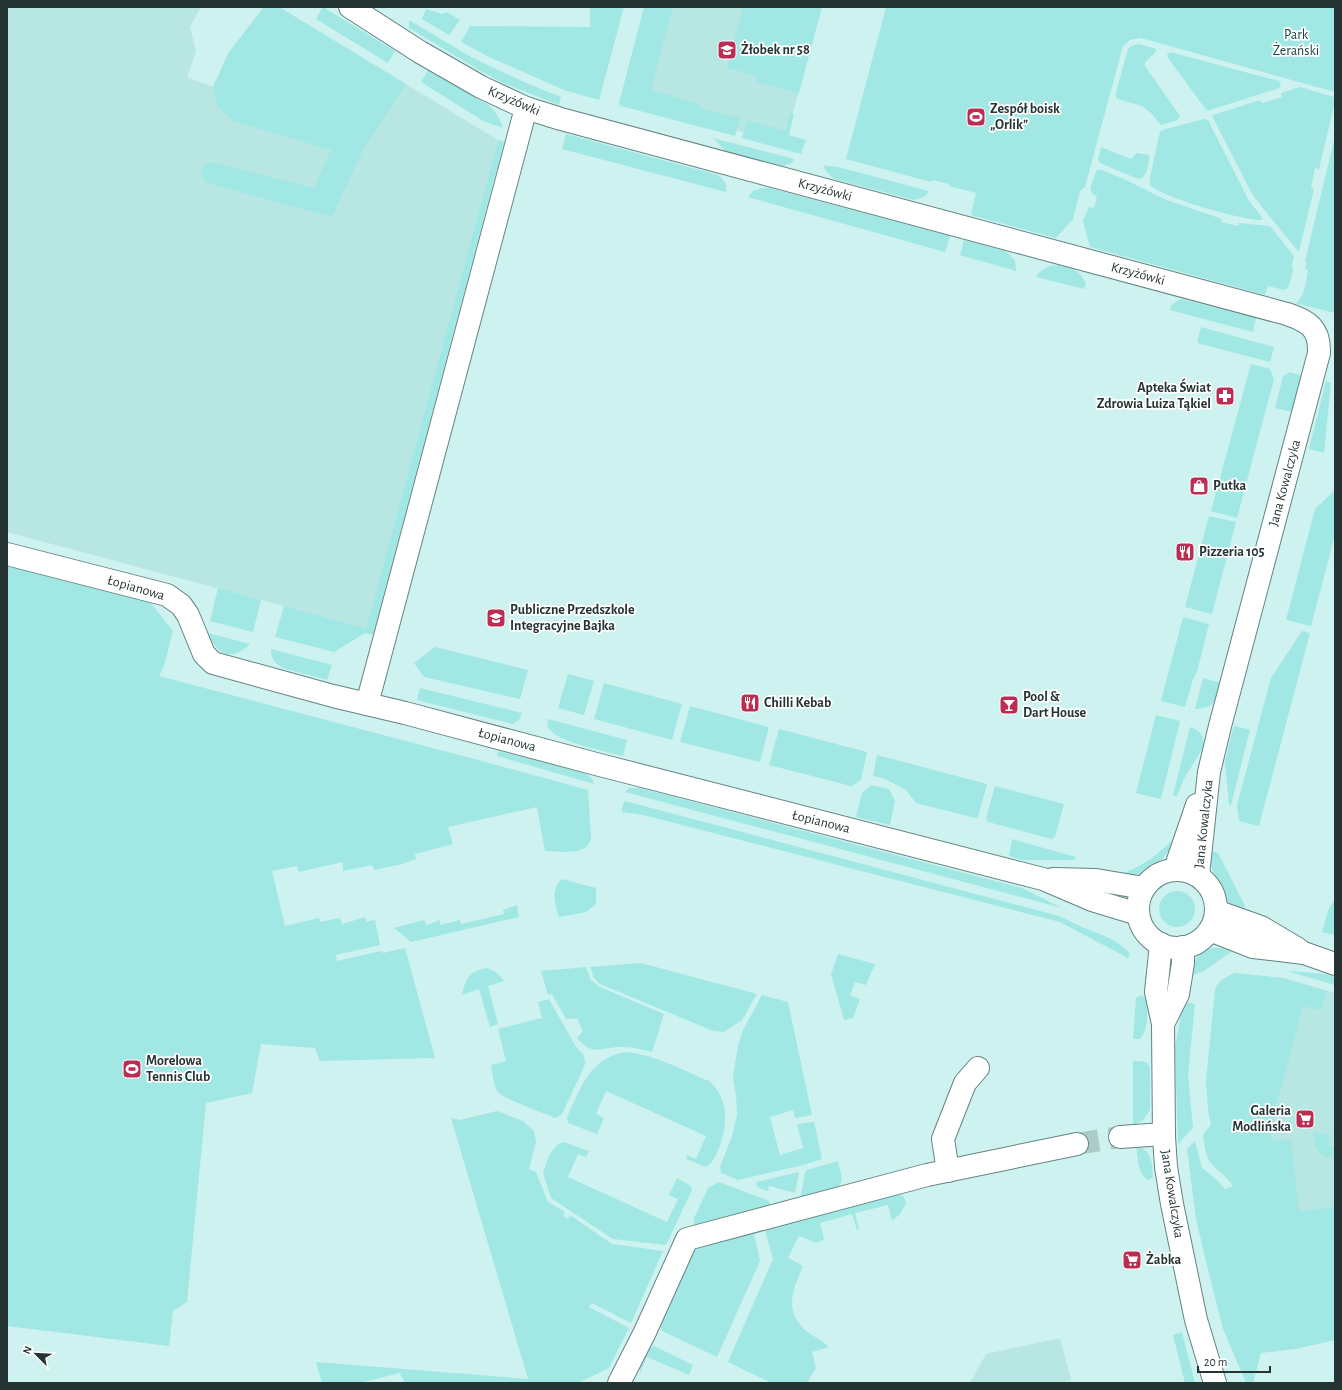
<svg xmlns="http://www.w3.org/2000/svg" width="1342" height="1390" font-family="'Alegreya Sans',sans-serif">
	<style>
		.built { fill: #b8e6e2 }
		.green { fill: #a1e8e4 }
		.lines { fill: none; stroke-linecap: round; stroke-linejoin: round }
		.minor-tunnel { stroke: #acccca; stroke-width: 22; stroke-dasharray: 22 11; stroke-linecap: butt }
		.minor-casing { stroke: #628482; stroke-width: 24 }
		.minor { stroke: #fff; stroke-width: 22 }
		.labels { text-anchor: middle; dominant-baseline: central; stroke-width: 3.5; stroke-linejoin: round; paint-order: stroke }
		.park-label { font-size: 14px; fill: #1e4341; stroke: #fff }
		.poi-label { font-size: 14px; font-weight: bold; fill: #263534; stroke: #fff; text-anchor: start }
		.street-label { font-size: 14px; fill: #263534; stroke: #fff }
	</style>
	<rect width="100%" height="100%" fill="#cdf2ef"/>
	<g class="built">
		<polygon points="7,7 201,7 190,27 196,51 187,77 213,87 229,52 264,7 279,7 498,140 366,628 7,532"/>
		<polygon points="655,7 821,7 785,143 630,102"/>
		<polygon points="1283,978 1335,993 1335,1212 1281,1235 1271,1138 1278,1100"/>
		<polygon points="1060,1338 1071,1380 1060,1383 970,1383 986,1354"/>
	</g>
	<g class="green">
		<polygon points="264,7 279,7 406,84 364,148 332,217 207,183 201,175 204,165 212,162 314,188 331,150 233,121 217,105 213,87 229,52"/>
		<polygon points="323,7 395,51 388,63 316,19"/>
		<polygon points="590,7 624,7 599,100 564,90 489,57 461,42 470,26 590,27"/>
		<polygon points="644,7 673,7 651,90 700,104 699,108 740,118 735,136 621,106 619,103"/>
		<polygon points="743,7 822,7 799,93 757,82 758,76 727,68"/>
		<polygon points="886,7 1335,7 1335,92 1141,38 1130,40 1123,46 1085,187 1080,191 1073,219 1056,238 971,215 976,193 949,186 949,184 932,180 931,182 846,159"/>
		<polygon points="426,9 442,14 447,12 460,20 449,35 422,19"/>
		<polygon points="409,20 471,57 524,82 561,97 559,105 503,83 477,69 409,28"/>
		<polygon points="1139,44 1156,49 1156,52 1145,62 1145,66 1180,116 1178,120 1161,125 1151,113 1142,106 1118,99 1116,98 1116,92 1128,49 1131,46"/>
		<polygon points="1170,52 1279,81 1281,86 1279,88 1207,111 1168,58 1167,55"/>
		<path d="M 428,70 L 489,105 C 496,112 500,119 503,128 L 485,122 L 421,82 Z"/>
		<polygon points="1300,87 1334,97 1335,102 1319,169 1315,168 1311,188 1314,189 1299,251 1298,251 1258,202 1251,192 1212,116 1213,115 1260,100 1262,103 1282,97 1281,93"/>
		<polygon points="790,113 794,114 789,135 806,140 801,154 742,138 747,120 786,131"/>
		<path d="M 1204,119 L 1208,120 L 1249,201 L 1262,217 L 1262,220 C 1244,221 1161,197 1150,185 L 1150,177 L 1160,132 L 1162,130 Z"/>
		<path d="M 566,134 L 718,175 C 724,180 728,185 726,192 L 562,149 Z"/>
		<path d="M 1335,136 L 1335,313 L 1295,303 C 1305,298 1306,280 1308,270 L 1305,269 L 1307,262 L 1305,261 Z"/>
		<polygon points="713,138 794,159 792,163 782,166 729,152 724,150"/>
		<polygon points="498,140 504,142 373,635 365,633 334,652 275,637 284,606 366,628"/>
		<path d="M 1101,147 L 1131,159 L 1137,153 L 1150,155 C 1148,164 1148,178 1138,179 L 1100,163 L 1098,159 Z"/>
		<path d="M 823,165 L 838,167 L 929,191 C 926,197 920,199 914,200 L 834,179 L 826,171 Z"/>
		<polygon points="1098,170 1102,170 1124,179 1164,199 1222,219 1221,222 1238,226 1239,223 1270,226 1294,256 1292,265 1293,271 1288,288 1284,290 1268,286 1265,295 1090,247 1083,221 1089,207 1094,208 1097,196 1093,195 1090,188 1096,172"/>
		<polygon points="762,188 769,188 950,236 945,252 748,197 753,191"/>
		<polygon points="964,240 1005,251 1015,260 1016,271 960,255"/>
		<path d="M 1059,265 C 1073,269 1078,269 1086,283 L 1084,289 L 1036,277 C 1041,268 1049,266 1059,265 Z"/>
		<polygon points="1181,299 1256,318 1253,332 1170,310 1171,305"/>
		<polygon points="1201,327 1274,347 1270,362 1197,343"/>
		<polygon points="1251,364 1270,369 1274,379 1237,518 1211,511"/>
		<polygon points="1290,372 1302,376 1293,412 1275,408 1283,376"/>
		<polygon points="1326,381 1331,383 1324,453 1309,449"/>
		<polygon points="1335,490 1335,535 1311,626 1286,620 1315,509"/>
		<polygon points="1209,516 1236,522 1212,614 1185,607"/>
		<path d="M 7,565 L 150,602 L 173,631 L 164,666 L 159,676 L 482,761 L 588,790 L 591,838 C 588,857 559,851 545,851 L 537,807 L 448,827 L 453,844 L 415,854 L 416,859 L 403,864 L 374,870 L 372,865 L 343,871 L 343,862 L 299,872 L 297,866 L 272,871 L 285,926 L 319,918 L 320,922 L 340,918 L 342,924 L 365,917 L 366,922 L 375,920 L 380,945 L 336,955 L 337,961 L 381,951 L 383,953 L 405,948 L 435,1058 L 320,1061 L 315,1048 L 261,1044 L 252,1093 L 206,1103 L 187,1302 L 173,1311 L 169,1346 L 7,1326 Z"/>
		<polygon points="218,588 261,600 253,632 210,621"/>
		<polygon points="1183,617 1209,624 1197,672 1193,679 1185,707 1161,701"/>
		<polygon points="1302,631 1310,633 1259,826 1239,821 1237,805 1271,678"/>
		<path d="M 208,633 L 250,644 C 231,662 217,655 208,633 Z"/>
		<polygon points="435,647 528,670 520,699 424,677 414,663"/>
		<path d="M 271,649 L 332,665 L 327,680 L 286,669 C 276,665 271,660 271,649 Z"/>
		<polygon points="568,674 594,681 584,715 558,708"/>
		<path d="M 1203,678 L 1221,683 C 1216,701 1215,708 1195,709 Z"/>
		<polygon points="604,683 682,704 672,740 594,719"/>
		<polygon points="420,688 522,713 519,720 513,724 417,700"/>
		<polygon points="690,706 769,727 760,762 680,742"/>
		<polygon points="1156,715 1180,721 1161,799 1136,793"/>
		<path d="M 548,719 L 627,740 L 623,756 C 607,752 559,742 550,730 C 547,727 547,723 548,719 Z"/>
		<polygon points="1235,726 1250,730 1231,805 1229,805 1225,762 1233,728"/>
		<path d="M 1190,727 C 1199,730 1205,735 1203,745 L 1204,746 L 1184,779 L 1177,796 L 1173,795 Z"/>
		<polygon points="779,729 867,752 861,780 851,786 769,765"/>
		<path d="M 498,751 L 584,773 C 590,776 593,778 594,784 L 497,756 Z"/>
		<polygon points="877,755 987,784 978,817 975,818 916,803 906,790 885,779 873,776"/>
		<polygon points="871,785 889,789 895,801 890,825 856,817 862,793"/>
		<polygon points="995,786 1064,804 1055,837 1052,839 988,822 986,818"/>
		<polygon points="629,788 640,788 1022,888 1062,908 625,792"/>
		<path d="M 625,801 L 1059,916 C 1067,920 1076,924 1084,928 C 1101,935 1118,939 1130,954 L 1128,958 L 1060,922 L 643,815 L 622,812 L 622,807 Z"/>
		<polygon points="1012,839 1076,857 1075,860 1022,860 1009,856"/>
		<polygon points="1172,841 1169,850 1163,858 1141,874 1131,875 1122,874 1141,865 1152,858"/>
		<path d="M 1210,850 L 1218,853 L 1245,906 L 1244,911 C 1240,909 1234,908 1230,904 C 1226,901 1226,896 1224,891 C 1215,873 1210,872 1210,850 Z"/>
		<path d="M 562,879 L 596,888 L 596,904 L 586,912 L 559,917 C 555,903 550,891 562,879 Z"/>
		<circle cx="1177" cy="909" r="18"/>
		<polygon points="1335,900 1335,935 1322,932 1329,908"/>
		<polygon points="517,905 519,917 411,942 394,928 424,920 427,925 440,920 440,925 460,920 461,924 504,914 503,910"/>
		<path d="M 1212,948 L 1222,948 L 1231,950 L 1231,952 L 1204,971 L 1189,976 C 1192,960 1197,954 1212,948 Z"/>
		<polygon points="838,954 875,964 866,985 855,982 850,995 860,999 853,1018 844,1020 831,974"/>
		<polygon points="641,963 757,994 742,1020 724,1032 713,1031 600,984 594,978 590,967"/>
		<path d="M 586,967 L 591,980 L 598,986 L 664,1014 L 652,1052 C 641,1049 632,1047 621,1047 C 602,1047 592,1057 577,1038 L 583,1031 L 577,1018 L 566,1019 L 552,994 L 548,995 L 541,971 Z"/>
		<path d="M 486,968 C 495,970 499,974 504,981 L 488,986 L 498,1024 L 490,1027 L 479,989 L 462,995 C 466,978 469,972 486,968 Z"/>
		<polygon points="1290,971 1326,974 1335,977 1335,985 1290,972"/>
		<path d="M 1235,973 L 1283,978 L 1327,991 L 1321,1010 L 1303,1006 L 1278,1100 L 1271,1138 L 1272,1141 L 1291,1140 L 1299,1211 L 1335,1207 L 1335,1340 L 1296,1349 L 1261,1353 L 1253,1383 L 1246,1383 L 1223,1329 L 1209,1274 L 1196,1219 L 1187,1149 L 1195,1141 L 1202,1168 L 1216,1179 L 1225,1189 L 1233,1186 C 1227,1176 1217,1171 1210,1162 C 1205,1155 1204,1142 1203,1134 L 1211,1125 L 1208,1110 L 1206,1080 L 1215,990 C 1218,980 1226,977 1235,973 Z"/>
		<polygon points="762,995 788,1002 812,1115 795,1118 793,1110 770,1117 780,1155 803,1148 797,1124 814,1122 822,1159 803,1165 738,1180 721,1173 720,1167 732,1136 737,1115 736,1095 733,1077 738,1045 743,1030"/>
		<path d="M 1139,996 L 1148,997 C 1147,1011 1149,1029 1140,1039 L 1133,1039 L 1136,998 Z"/>
		<path d="M 549,999 L 576,1047 L 583,1054 L 585,1061 L 584,1067 L 562,1114 L 555,1118 C 544,1113 505,1100 498,1092 C 493,1085 493,1073 491,1065 L 506,1061 L 498,1029 L 542,1018 L 538,1002 Z"/>
		<polygon points="1183,1002 1195,1004 1188,1075 1193,1128 1178,1144 1175,1049"/>
		<path d="M 625,1052 C 654,1054 682,1070 709,1081 C 729,1098 728,1125 719,1148 C 715,1156 714,1162 706,1167 L 686,1159 L 687,1155 L 696,1159 L 706,1136 L 606,1091 L 596,1114 L 604,1118 L 597,1134 L 568,1123 L 567,1117 C 581,1088 589,1059 625,1052 Z"/>
		<polygon points="1133,1061 1146,1062 1150,1067 1150,1110 1142,1121 1133,1125"/>
		<polygon points="497,1111 523,1121 534,1131 536,1142 529,1169 536,1172 548,1202 565,1212 563,1216 568,1219 570,1215 612,1244 663,1251 631,1323 592,1303 589,1307 629,1328 609,1368 578,1383 405,1383 400,1373 359,1383 322,1383 316,1362 528,1379 451,1118 460,1120"/>
		<polygon points="1315,1132 1331,1136 1328,1145 1335,1147 1335,1156 1327,1157 1320,1154 1315,1145 1313,1134"/>
		<polygon points="564,1142 589,1151 586,1157 578,1154 568,1177 667,1222 678,1199 669,1195 677,1178 691,1186 692,1190 666,1245 613,1239 551,1198 543,1173 549,1155 557,1145"/>
		<path d="M 1136,1145 C 1153,1152 1152,1162 1153,1178 L 1148,1180 C 1137,1173 1138,1157 1136,1145 Z"/>
		<path d="M 838,1161 C 839,1168 843,1177 841,1183 C 837,1193 810,1197 800,1200 L 805,1173 L 807,1170 Z"/>
		<polygon points="799,1172 795,1193 769,1186 768,1191 759,1188 756,1185 757,1182"/>
		<polygon points="719,1182 769,1201 770,1207 697,1227 694,1223 694,1218 708,1188"/>
		<path d="M 899,1193 L 904,1197 L 906,1203 L 900,1214 L 892,1221 L 888,1205 L 855,1213 L 859,1229 L 857,1230 L 852,1214 L 820,1223 L 824,1239 L 817,1243 L 799,1236 L 788,1258 L 803,1266 C 793,1290 783,1310 806,1331 C 814,1337 822,1340 829,1347 L 812,1352 L 816,1368 L 807,1383 L 771,1383 L 728,1362 L 773,1259 L 764,1227 Z"/>
		<polygon points="753,1229 760,1261 717,1357 662,1331 659,1321 690,1249"/>
		<polygon points="1182,1332 1195,1383 1185,1383 1173,1335"/>
		<path d="M 654,1346 L 693,1365 L 689,1375 L 647,1357 L 640,1373 C 640,1358 640,1353 654,1346 Z"/>
	</g>
	<g class="lines">
		<polyline class="minor-tunnel" points="1077,1144 1120,1137"/>
		<defs>
			<g id="minor">
				<path d="M 350,7 L 420,52 L 481,87 L 526,108 L 561,119 L 1287,314 C 1308,321 1320,328 1319,353 L 1220,726 L 1209,772 L 1198,875"/>
				<polyline points="7,554 167,595 181,605 188,615 204,654 213,663 333,696 405,713 596,764 1043,879 1092,900 1138,914"/>
				<polyline points="367,704 526,108"/>
				<polyline points="1175,869 1197,805"/>
				<circle cx="1177" cy="909" r="39"/>
				<polyline points="1053,879 1096,880 1144,888"/>
				<polyline points="1216,911 1261,927 1298,949"/>
				<polyline points="1210,930 1253,947 1304,953 1335,964"/>
				<polyline points="1161,944 1156,992 1163,1024 1164,1137 1166,1167 1172,1204 1196,1320 1215,1383"/>
				<polyline points="1163,1024 1178,994 1183,963 1183,947"/>
				<polyline points="1120,1137 1164,1134"/>
				<polyline points="948,1171 943,1139 965,1083 978,1068"/>
				<polyline points="619,1383 645,1332 687,1239 927,1175 1077,1144"/>
			</g>
		</defs>
		<use href="#minor" class="minor-casing"/>
		<use href="#minor" class="minor"/>
	</g>
	<defs>
		<symbol id="school-square" viewBox="-11 -11 22 22"><rect x="-9" y="-9" width="18" height="18" rx="4" fill="#bd2c51" stroke="#fff"/><path d="M0-5L7-2L0 1L-7-2ZM-4 1L0 2.5L4 1V4Q0 6-4 4Z" fill="#fff"/></symbol>
		<symbol id="stadium-square" viewBox="-11 -11 22 22"><rect x="-9" y="-9" width="18" height="18" rx="4" fill="#bd2c51" stroke="#fff"/><path d="M0-5a6.5 5 0 1 0 0 10a6.5 5 0 1 0 0-10ZM-3.5-1.8h7v3.6h-7Z" fill="#fff"/></symbol>
		<symbol id="pharmacy-square" viewBox="-11 -11 22 22"><rect x="-9" y="-9" width="18" height="18" rx="4" fill="#bd2c51" stroke="#fff"/><path d="M-2-6h4v4h4v4h-4v4h-4v-4h-4v-4h4Z" fill="#fff"/></symbol>
		<symbol id="shop-square" viewBox="-11 -11 22 22"><rect x="-9" y="-9" width="18" height="18" rx="4" fill="#bd2c51" stroke="#fff"/><path d="M-5-2.5h2.3a2.7 3.5 0 0 1 5.4 0H5L5.5 6h-11ZM-1.5-2.5h3a1.5 2.3 0 0 0-3 0Z" fill="#fff"/></symbol>
		<symbol id="restaurant-square" viewBox="-11 -11 22 22"><rect x="-9" y="-9" width="18" height="18" rx="4" fill="#bd2c51" stroke="#fff"/><path d="M-5-6h1v4h1v-4h1v4h1v-4h1v5L-1.5 .5V6h-2V.5L-5-1ZM5-6V6H3V1.5H1.5Q1.5-4 5-6Z" fill="#fff"/></symbol>
		<symbol id="bar-square" viewBox="-11 -11 22 22"><rect x="-9" y="-9" width="18" height="18" rx="4" fill="#bd2c51" stroke="#fff"/><path d="M-6-5H6L.8 .8V4.5H3.5V6h-7V4.5H-.8V.8Z" fill="#fff"/></symbol>
		<symbol id="supermarket-square" viewBox="-11 -11 22 22"><rect x="-9" y="-9" width="18" height="18" rx="4" fill="#bd2c51" stroke="#fff"/><path d="M-6-5.5h2.5l.6 2H6L4.5 2H-2.5L-4.4-4H-6ZM-1.5 3.2a1.3 1.3 0 1 0 .1 0ZM3 3.2a1.3 1.3 0 1 0 .1 0Z" fill="#fff"/></symbol>
	</defs>
	<g fill-rule="evenodd">
		<use href="#school-square" x="716" y="39" width="22" height="22"/>
		<use href="#stadium-square" x="965" y="106" width="22" height="22"/>
		<use href="#pharmacy-square" x="1214" y="385" width="22" height="22"/>
		<use href="#shop-square" x="1188" y="475" width="22" height="22"/>
		<use href="#restaurant-square" x="1174" y="541" width="22" height="22"/>
		<use href="#school-square" x="485" y="607" width="22" height="22"/>
		<use href="#restaurant-square" x="739" y="692" width="22" height="22"/>
		<use href="#bar-square" x="998" y="694" width="22" height="22"/>
		<use href="#stadium-square" x="121" y="1058" width="22" height="22"/>
		<use href="#supermarket-square" x="1294" y="1108" width="22" height="22"/>
		<use href="#supermarket-square" x="1121" y="1249" width="22" height="22"/>
	</g>
	<g class="labels">
		<g class="park-label">
			<text x="1296" y="35">Park<tspan x="1296" dy="16">Żerański</tspan></text>
		</g>
		<g class="poi-label">
			<text x="741" y="50">Żłobek nr 58</text>
			<text x="990" y="109">Zespół boisk<tspan x="990" dy="16">„Orlik”</tspan></text>
			<text x="1211" y="388" text-anchor="end">Apteka Świat<tspan x="1211" dy="16">Zdrowia Luiza Tąkiel</tspan></text>
			<text x="1213" y="486">Putka</text>
			<text x="1199" y="552">Pizzeria 105</text>
			<text x="510" y="610">Publiczne Przedszkole<tspan x="510" dy="16">Integracyjne Bajka</tspan></text>
			<text x="1023" y="697">Pool &amp;<tspan x="1023" dy="16">Dart House</tspan></text>
			<text x="764" y="703">Chilli Kebab</text>
			<text x="146" y="1061">Morelowa<tspan x="146" dy="16">Tennis Club</tspan></text>
			<text x="1291" y="1111" text-anchor="end">Galeria<tspan x="1291" dy="16">Modlińska</tspan></text>
			<text x="1146" y="1260">Żabka</text>
		</g>
		<g class="street-label">
			<text transform="translate(514 101) rotate(23)">Krzyżówki</text>
			<text transform="translate(825 190) rotate(15)">Krzyżówki</text>
			<text transform="translate(1138 274) rotate(15)">Krzyżówki</text>
			<text transform="translate(1285 483) rotate(-75)">Jana Kowalczyka</text>
			<text transform="translate(136 588) rotate(16)">Łopianowa</text>
			<text transform="translate(507 740) rotate(15)">Łopianowa</text>
			<text transform="translate(821 822) rotate(14)">Łopianowa</text>
			<text transform="translate(1204 824) rotate(-84)">Jana Kowalczyka</text>
			<text transform="translate(1172 1194) rotate(81)">Jana Kowalczyka</text>
		</g>
	</g>
	<rect width="1342" height="1390" fill="none" stroke="#263534" stroke-width="16"/>
	<g transform="translate(36 1354) rotate(294)" stroke="#ffffff" stroke-width="3" paint-order="stroke">
	<path d="M0-3L7 15L0 10L-7 15Z" fill="#263534"/>
	<text y="-6" font-size="11" font-weight="bold" text-anchor="middle" fill="#263534">N</text>
	</g>
	<path d="M1198 1366v6h72v-6" fill="none" stroke="#263534" stroke-width="2"/>
	<text x="1204" y="1366" font-size="12" fill="#263534" stroke="#ffffff" stroke-width="3" paint-order="stroke">20 m</text>
</svg>
